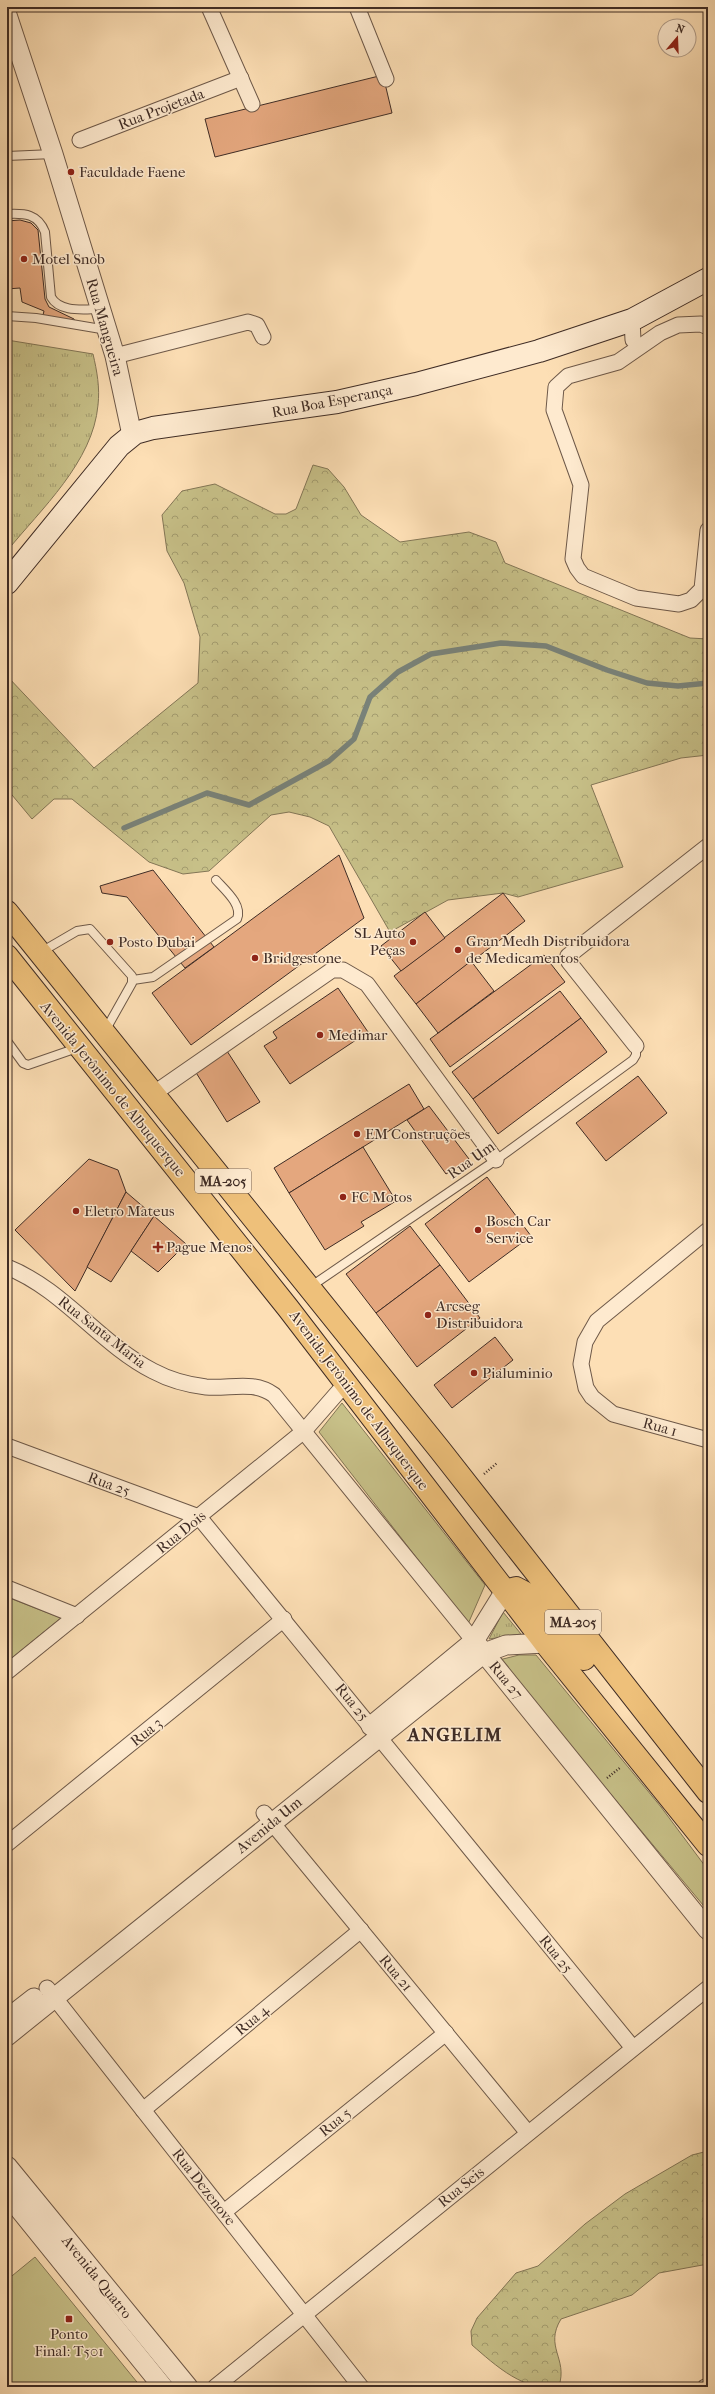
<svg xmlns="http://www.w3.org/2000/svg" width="715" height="2394" font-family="'IM FELL French Canon',serif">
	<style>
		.grass { fill: url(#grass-tufts); stroke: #837656 }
		.forest { fill: url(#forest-crowns); stroke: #837656 }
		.park { fill: #c7c088; stroke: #837656 }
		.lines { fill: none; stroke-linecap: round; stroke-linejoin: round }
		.stream { stroke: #798279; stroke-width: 5.5 }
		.building { fill: #e4a77e; stroke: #3f2c25 }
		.service-casing { stroke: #6e5949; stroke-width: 10 }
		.minor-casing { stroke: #6e5949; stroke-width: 17 }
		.tertiary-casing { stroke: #6e5949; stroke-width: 21 }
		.secondary-casing { stroke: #3f2c25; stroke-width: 24 }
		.primary-casing { stroke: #3f2c25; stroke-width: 24 }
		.path { stroke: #3f2c25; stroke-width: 2.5; stroke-dasharray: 1 2; stroke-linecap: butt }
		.service { stroke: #feeacf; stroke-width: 8 }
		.minor { stroke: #feeacf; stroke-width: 15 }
		.tertiary { stroke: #feeacf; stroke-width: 19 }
		.secondary { stroke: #feeacf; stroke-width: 22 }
		.primary { stroke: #eec07a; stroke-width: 22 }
		.poi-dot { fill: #8f2418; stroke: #feeacf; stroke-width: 1.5 }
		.labels { text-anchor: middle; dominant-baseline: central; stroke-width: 3; stroke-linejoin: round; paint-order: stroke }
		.shield { fill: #feeacf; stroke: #786558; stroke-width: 1 }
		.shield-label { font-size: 14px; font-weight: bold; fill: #3f2c25 }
		.street-label { font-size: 15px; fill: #3f2c25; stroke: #feeacf }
		.poi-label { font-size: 15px; fill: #3f2c25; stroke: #feeacf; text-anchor: start }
		.district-label { font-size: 19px; font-weight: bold; letter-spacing: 1px; fill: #3f2c25; stroke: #feeacf }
	</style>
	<defs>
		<pattern id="grass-tufts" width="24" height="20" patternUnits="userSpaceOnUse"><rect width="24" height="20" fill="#c7c088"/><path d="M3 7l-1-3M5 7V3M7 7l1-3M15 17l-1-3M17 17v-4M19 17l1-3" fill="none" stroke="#a39c6f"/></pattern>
		<pattern id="forest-crowns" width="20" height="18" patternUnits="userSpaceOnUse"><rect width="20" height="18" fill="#c7c088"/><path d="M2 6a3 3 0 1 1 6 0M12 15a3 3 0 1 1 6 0" fill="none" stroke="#a39c6f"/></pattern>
	</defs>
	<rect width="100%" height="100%" fill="#fddfb5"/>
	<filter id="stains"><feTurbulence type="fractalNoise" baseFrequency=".005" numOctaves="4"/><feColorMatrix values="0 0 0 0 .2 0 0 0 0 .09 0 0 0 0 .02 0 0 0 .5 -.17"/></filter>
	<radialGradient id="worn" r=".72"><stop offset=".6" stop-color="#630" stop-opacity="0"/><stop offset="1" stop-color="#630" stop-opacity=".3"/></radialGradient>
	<g class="grass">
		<path d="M 7,340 L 93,354 C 97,371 100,388 98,405 C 93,462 41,509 7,551 Z"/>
		<polygon points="503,1612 521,1634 489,1639"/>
	</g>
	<g class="forest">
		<polygon points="313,465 328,469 344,487 361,515 400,542 469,532 496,542 505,563 690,638 708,639 708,755 681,758 591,785 623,867 518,897 503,893 448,900 390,932 329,826 310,817 289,812 271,815 209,871 183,874 149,862 72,799 54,799 32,819 7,789 7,676 94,768 198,683 200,637 184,583 167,551 162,515 182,491 215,484 275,514 286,514 296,509"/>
		<path d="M 708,2151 L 708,2264 L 659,2273 L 632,2295 L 561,2319 C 544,2347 568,2358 559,2386 C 526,2394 495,2365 472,2345 L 471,2331 L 477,2318 L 516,2273 L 538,2266 L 585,2224 L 625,2194 L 692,2155 Z"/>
	</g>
	<g class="park">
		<polygon points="342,1403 485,1585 468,1624 319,1432"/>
		<polygon points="7,1597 61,1618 7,1662"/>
		<polygon points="519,1655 536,1655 661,1807 708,1870 708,1911 499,1660"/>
		<polygon points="35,2257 141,2387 7,2387 7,2280"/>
	</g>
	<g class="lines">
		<polyline class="stream" points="124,828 207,793 249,805 329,761 354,739 370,697 398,672 431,654 501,643 546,646 607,670 647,683 678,686 708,683"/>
	</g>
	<g class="building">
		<polygon points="383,75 392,113 215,157 205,119"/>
		<polygon points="20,220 31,223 38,230 45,299 49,307 74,319 75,323 43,315 44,311 22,302 20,288 7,289 7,221"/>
		<polygon points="339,855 364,918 191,1045 152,993"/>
		<polygon points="153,870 214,947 185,968 127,897 102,893 100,886"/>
		<polygon points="503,893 525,921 416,1004 394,976"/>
		<polygon points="425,912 445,938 401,971 381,946"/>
		<polygon points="544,955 565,982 450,1067 430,1039"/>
		<polygon points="471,961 494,991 438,1033 416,1004"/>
		<polygon points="338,988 368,1032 290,1084 264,1046 277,1038 273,1032"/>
		<polygon points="560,991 581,1018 473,1099 452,1072"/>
		<polygon points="581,1018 607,1052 498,1134 473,1099"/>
		<polygon points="227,1051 260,1102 227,1122 195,1071"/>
		<polygon points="638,1076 667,1113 606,1161 576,1123"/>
		<polygon points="409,1084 424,1109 289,1193 274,1168"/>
		<polygon points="429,1106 469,1159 446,1174 407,1120"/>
		<polygon points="363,1147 396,1201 361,1222 364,1226 325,1250 289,1193"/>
		<polygon points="89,1159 118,1170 126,1192 75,1291 15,1230"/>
		<polygon points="487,1177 531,1236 469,1282 425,1224"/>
		<polygon points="126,1192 154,1216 111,1282 87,1267"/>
		<polygon points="154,1216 186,1244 158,1272 131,1251"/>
		<polygon points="410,1226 440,1265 376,1313 346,1274"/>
		<polygon points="440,1265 480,1318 417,1367 376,1313"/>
		<polygon points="495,1337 513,1360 452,1408 434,1385"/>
	</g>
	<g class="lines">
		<defs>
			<g id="service">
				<polyline points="7,156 53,154"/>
				<path d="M 7,214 C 25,213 38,214 45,232 L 51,297 C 60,313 84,309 100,309"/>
				<polyline points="7,316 36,318 107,330"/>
				<polyline points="41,952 77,931 90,929 132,976 132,983 105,1031"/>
				<path d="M 133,980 L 153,977 L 237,919 C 243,905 225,890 216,880"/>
				<polyline points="7,1041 23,1063 28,1065 80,1047"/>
				<polyline points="310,1287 496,1160 633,1060 636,1055 636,1046"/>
			</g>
			<g id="minor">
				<polyline points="209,7 252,104"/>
				<polyline points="357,7 386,79"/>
				<polyline points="80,140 241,78"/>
				<polyline points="632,320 633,340"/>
				<polyline points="708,327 701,324 678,325 660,333 618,362 568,376 556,387 554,410 581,485 573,559 577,568 583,576 636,598 679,604 691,600 702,589 708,530"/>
				<polyline points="115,356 248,322 257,325 263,337"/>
				<polyline points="636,1046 569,962 568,956 708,846"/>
				<polyline points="153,1094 332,970 343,970 367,984 496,1160"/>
				<polyline points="708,1230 597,1321 585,1342 581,1364 586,1388 592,1397 613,1414 708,1440"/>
				<path d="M 7,1267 C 63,1289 100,1344 153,1371 C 168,1379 189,1385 206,1387 C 231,1389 253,1380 274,1395 L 474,1641"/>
				<polyline points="7,1446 199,1517 633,2048"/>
				<polyline points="7,1588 77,1616"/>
				<polyline points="7,1672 304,1431 346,1383"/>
				<polyline points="264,1813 528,2133"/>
				<polyline points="7,1844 284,1619"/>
				<polyline points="47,1988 361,2387"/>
				<polyline points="143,2110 361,1930"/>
				<polyline points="224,2212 446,2033"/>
				<polyline points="215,2387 708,1988"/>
				<polyline points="705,2387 708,2386"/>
			</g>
			<g id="tertiary">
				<polyline points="7,15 53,154 115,356 132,435"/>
				<polyline points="476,1643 708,1930"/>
				<polyline points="371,1726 474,1641 505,1591"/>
				<polyline points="7,2019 34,1998"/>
				<polyline points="7,2036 484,1653 506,1645 545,1643"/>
				<polyline points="7,2166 188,2387"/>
				<polyline points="7,2194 163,2387"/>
			</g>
			<polyline id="secondary" points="7,583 119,446 135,433 153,428 337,402 416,384 539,351 632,320 708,279"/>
			<g id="primary">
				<polyline points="7,912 440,1450 708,1792"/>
				<polyline points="7,956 288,1308 545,1643 708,1845"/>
				<polyline points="505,1591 516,1588 533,1597 584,1659"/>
			</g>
		</defs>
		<use href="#service" class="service-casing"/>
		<use href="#minor" class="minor-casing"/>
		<use href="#tertiary" class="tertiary-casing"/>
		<use href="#secondary" class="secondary-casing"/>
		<use href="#primary" class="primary-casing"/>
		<g class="path">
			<polyline points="484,1474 497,1463"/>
			<polyline points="607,1778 621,1767"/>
		</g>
		<use href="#service" class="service"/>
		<use href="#minor" class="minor"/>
		<use href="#tertiary" class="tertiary"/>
		<use href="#secondary" class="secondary"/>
		<use href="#primary" class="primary"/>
	</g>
	<g class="poi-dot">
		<circle cx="71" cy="172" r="4"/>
		<circle cx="24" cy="259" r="4"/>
		<circle cx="110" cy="942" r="4"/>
		<circle cx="413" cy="942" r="4"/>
		<circle cx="458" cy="950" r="4"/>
		<circle cx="255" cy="958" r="4"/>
		<circle cx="320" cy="1035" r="4"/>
		<circle cx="357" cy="1134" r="4"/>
		<circle cx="343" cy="1197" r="4"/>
		<circle cx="76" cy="1211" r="4"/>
		<circle cx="478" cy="1230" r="4"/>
		<path d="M156 1241h4v4h4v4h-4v4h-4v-4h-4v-4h4z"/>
		<circle cx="428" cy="1315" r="4"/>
		<circle cx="474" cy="1373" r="4"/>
		<rect x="65" y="2315" width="8" height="8" rx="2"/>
	</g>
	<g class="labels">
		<g class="shield">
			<rect x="195" y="1169" width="56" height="24" rx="3"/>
			<rect x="545" y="1610" width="56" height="24" rx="3"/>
		</g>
		<g class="shield-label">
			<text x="223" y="1181">MA-205</text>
			<text x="573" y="1622">MA-205</text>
		</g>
		<g class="street-label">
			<text transform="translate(161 109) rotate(-21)">Rua Projetada</text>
			<text transform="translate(105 327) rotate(74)">Rua Mangueira</text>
			<text transform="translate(332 401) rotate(-11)">Rua Boa Esperança</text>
			<text transform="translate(113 1089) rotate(51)">Avenida Jerônimo de Albuquerque</text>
			<text transform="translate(471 1160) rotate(-35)">Rua Um</text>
			<text transform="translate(102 1332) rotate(38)">Rua Santa Maria</text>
			<text transform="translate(359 1400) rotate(53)">Avenida Jerônimo de Albuquerque</text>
			<text transform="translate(660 1427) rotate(15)">Rua 1</text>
			<text transform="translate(109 1484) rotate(20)">Rua 25</text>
			<text transform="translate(181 1532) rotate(-39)">Rua Dois</text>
			<text transform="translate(506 1680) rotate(51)">Rua 27</text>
			<text transform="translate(352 1702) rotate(51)">Rua 25</text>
			<text transform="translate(146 1732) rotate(-39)">Rua 3</text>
			<text transform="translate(269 1825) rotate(-39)">Avenida Um</text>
			<text transform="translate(556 1954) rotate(51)">Rua 25</text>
			<text transform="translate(396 1973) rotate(50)">Rua 21</text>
			<text transform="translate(252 2020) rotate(-40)">Rua 4</text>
			<text transform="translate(335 2122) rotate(-39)">Rua 5</text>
			<text transform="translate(204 2187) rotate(52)">Rua Dezenove</text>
			<text transform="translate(461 2187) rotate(-39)">Rua Seis</text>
			<text transform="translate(97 2277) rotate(51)">Avenida Quatro</text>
		</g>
		<g class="poi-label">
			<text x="79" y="172">Faculdade Faene</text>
			<text x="32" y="259">Motel Snob</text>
			<text x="405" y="933" text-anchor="end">SL Auto<tspan x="405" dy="17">Peças</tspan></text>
			<text x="466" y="941">Gran Medh Distribuidora<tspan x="466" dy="17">de Medicamentos</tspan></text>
			<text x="118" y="942">Posto Dubai</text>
			<text x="263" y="958">Bridgestone</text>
			<text x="328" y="1035">Medimar</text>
			<text x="365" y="1134">EM Construções</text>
			<text x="351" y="1197">FC Motos</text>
			<text x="84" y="1211">Eletro Mateus</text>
			<text x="486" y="1221">Bosch Car<tspan x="486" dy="17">Service</tspan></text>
			<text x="166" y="1247">Pague Menos</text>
			<text x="436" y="1306">Arcseg<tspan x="436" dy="17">Distribuidora</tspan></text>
			<text x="482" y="1373">Pialuminio</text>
			<text x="69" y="2334" text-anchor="middle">Ponto<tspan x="69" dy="17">Final: T501</tspan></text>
		</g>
		<g class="district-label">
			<text x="455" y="1735">ANGELIM</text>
		</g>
	</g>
	<rect width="715" height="2394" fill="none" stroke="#fddfb5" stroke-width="24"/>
	<rect x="8" y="8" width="699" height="2378" fill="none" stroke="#3f2c25" stroke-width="2"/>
	<rect x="12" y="12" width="691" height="2370" fill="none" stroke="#3f2c25"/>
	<g transform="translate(677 38) rotate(19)"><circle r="19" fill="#feeacf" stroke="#b29e8b"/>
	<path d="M0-3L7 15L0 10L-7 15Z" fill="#8f2418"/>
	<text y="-6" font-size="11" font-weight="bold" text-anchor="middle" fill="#3f2c25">N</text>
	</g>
	<rect width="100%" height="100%" filter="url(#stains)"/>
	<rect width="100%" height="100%" fill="url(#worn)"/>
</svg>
